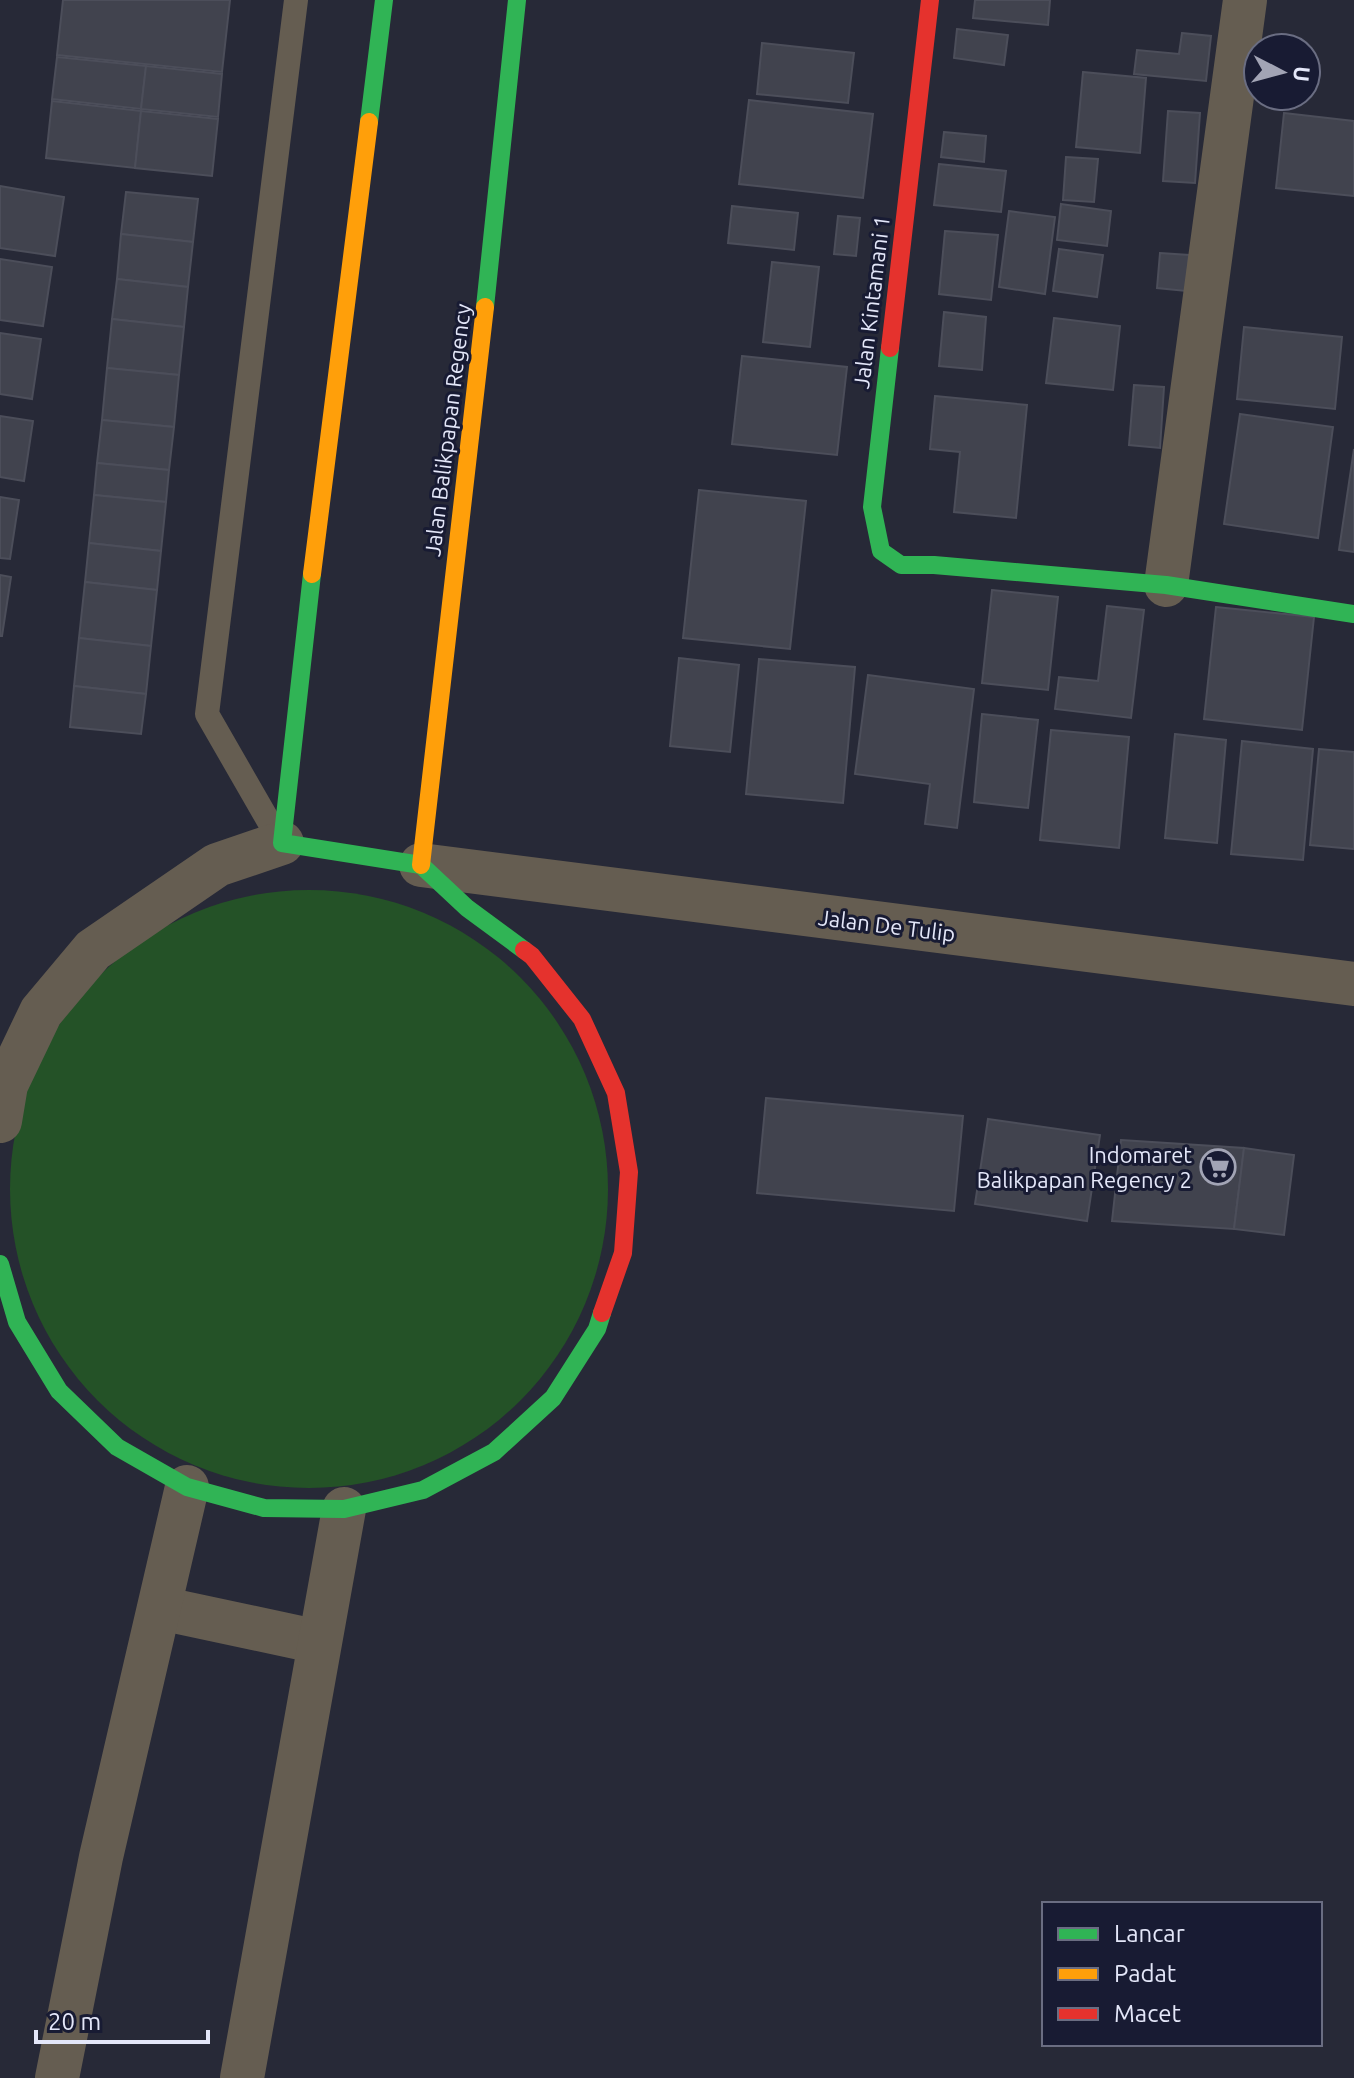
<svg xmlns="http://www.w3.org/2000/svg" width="1354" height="2078" font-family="Ubuntu,sans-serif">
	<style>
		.forest { fill: #245227 }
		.building { fill: #41434e; stroke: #4c4e5a; stroke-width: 2 }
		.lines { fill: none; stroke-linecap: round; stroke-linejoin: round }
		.lane { stroke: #655d51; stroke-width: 24 }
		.street { stroke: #655d51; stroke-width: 44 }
		.fast { stroke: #30b455; stroke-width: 18 }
		.slow { stroke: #ff9f0a; stroke-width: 18 }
		.jam { stroke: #e5322d; stroke-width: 18 }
		.labels { text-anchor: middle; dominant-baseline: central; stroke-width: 6; stroke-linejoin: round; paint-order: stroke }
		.street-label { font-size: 22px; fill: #e4e7f9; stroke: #181b33 }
		.poi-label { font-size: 22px; fill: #e4e7f9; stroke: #181b33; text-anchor: end }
	</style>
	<rect width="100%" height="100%" fill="#272937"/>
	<circle class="forest" cx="309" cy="1189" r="299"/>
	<g class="building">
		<polygon points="63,0 230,0 222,72 57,55"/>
		<polygon points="975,0 1050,0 1048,25 973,18"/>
		<polygon points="957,29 1008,35 1004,65 954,58"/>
		<polygon points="1182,33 1211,36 1206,81 1134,74 1137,50 1179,54"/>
		<polygon points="762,43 854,53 848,103 757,94"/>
		<polygon points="57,57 146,66 141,109 52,99"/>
		<polygon points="146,66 222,74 218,117 141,109"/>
		<polygon points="1083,72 1146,78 1140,153 1076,147"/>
		<polygon points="749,100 873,114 863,198 739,184"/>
		<polygon points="52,101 141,111 135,168 46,158"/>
		<polygon points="141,111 218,119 212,176 135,168"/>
		<polygon points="1168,111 1200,113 1195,183 1163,181"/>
		<polygon points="1284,113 1354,121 1354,196 1276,188"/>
		<polygon points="944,132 986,136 984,162 941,157"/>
		<polygon points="1066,157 1098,159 1094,202 1063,200"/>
		<polygon points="939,164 1006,171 1001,212 934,205"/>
		<polygon points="0,186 64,197 55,256 0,248"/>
		<polygon points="126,192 198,199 193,242 121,234"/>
		<polygon points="1061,204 1111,211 1107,246 1057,240"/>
		<polygon points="732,206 798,213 794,250 728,243"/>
		<polygon points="1009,211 1055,217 1045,294 999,287"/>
		<polygon points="838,216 860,218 856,256 834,254"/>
		<polygon points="945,231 998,235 991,300 939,294"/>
		<polygon points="121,234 193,242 188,287 117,279"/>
		<polygon points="1059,249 1103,255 1097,297 1053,291"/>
		<polygon points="1160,253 1189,255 1186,291 1157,288"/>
		<polygon points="0,259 52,267 43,326 0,320"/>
		<polygon points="772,262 819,267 810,347 763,342"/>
		<polygon points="117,279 188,287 184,327 112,319"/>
		<polygon points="944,312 986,317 982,370 939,366"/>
		<polygon points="1054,318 1120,326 1113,390 1046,383"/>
		<polygon points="112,319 184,327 179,375 107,368"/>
		<polygon points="1244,327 1342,337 1335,409 1237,399"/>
		<polygon points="0,333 41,339 32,399 0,394"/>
		<polygon points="742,356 847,367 837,455 732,444"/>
		<polygon points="107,368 179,375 174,427 102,420"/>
		<polygon points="1134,385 1164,387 1160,448 1129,445"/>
		<polygon points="935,396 1027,405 1016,518 954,512 960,452 930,449"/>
		<polygon points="1240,414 1333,427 1318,538 1224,524"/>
		<polygon points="0,416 33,421 24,481 0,477"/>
		<polygon points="102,420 174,427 169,470 97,463"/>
		<polygon points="1354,449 1354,552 1339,550"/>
		<polygon points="97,463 169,470 166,502 94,495"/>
		<polygon points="699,490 806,501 790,649 683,638"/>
		<polygon points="94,495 166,502 161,551 89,543"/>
		<polygon points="0,497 19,500 10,559 0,558"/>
		<polygon points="89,543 161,551 157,590 85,582"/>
		<polygon points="0,575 11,577 2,636 0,636"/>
		<polygon points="85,582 157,590 151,646 79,638"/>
		<polygon points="992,590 1058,597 1048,690 982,683"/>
		<polygon points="1107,606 1144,610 1131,718 1055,709 1059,677 1098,681"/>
		<polygon points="1216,607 1314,617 1302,730 1204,719"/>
		<polygon points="79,638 151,646 146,694 74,686"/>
		<polygon points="679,658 739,665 730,752 670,746"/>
		<polygon points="759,659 855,667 843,803 746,794"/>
		<polygon points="868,675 974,689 957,828 925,824 930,784 855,774"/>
		<polygon points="74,686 146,694 141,734 70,727"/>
		<polygon points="982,714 1038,720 1028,808 974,802"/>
		<polygon points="1051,730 1129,737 1119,848 1040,840"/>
		<polygon points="1175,734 1226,740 1217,843 1165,838"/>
		<polygon points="1242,741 1313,749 1303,860 1231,854"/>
		<polygon points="1319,749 1354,752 1354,849 1310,845"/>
		<polygon points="766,1098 963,1116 954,1211 757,1193"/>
		<polygon points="988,1119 1100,1135 1087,1221 975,1204"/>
		<polygon points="1121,1140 1244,1148 1234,1229 1112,1221"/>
		<polygon points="1244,1148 1294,1155 1284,1235 1234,1229"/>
	</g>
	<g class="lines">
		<polyline class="lane" points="280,841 207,714 296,0"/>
		<g class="street">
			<polyline points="1166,585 1245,0"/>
			<polyline points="421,865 1354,984"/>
			<polyline points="0,1121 6,1085 41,1012 93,950 217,865 282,843"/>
			<polyline points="160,1608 319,1642"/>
			<polyline points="57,2078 101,1857 187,1487"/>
			<polyline points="242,2078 344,1509"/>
		</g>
		<g class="fast">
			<polyline points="369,122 384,0"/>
			<polyline points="485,307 517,0"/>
			<polyline points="890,348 872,507 881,551 901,565 934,565 1166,585 1354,614"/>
			<polyline points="312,574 282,843 421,865 467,908 524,950"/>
			<polyline points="0,1264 17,1322 59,1391 117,1447 187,1487 264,1508 344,1509 423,1490 494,1452 553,1398 597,1329 602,1313"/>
		</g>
		<g class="slow">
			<polyline points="312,574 369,122"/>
			<polyline points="421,865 485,307"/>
		</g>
		<g class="jam">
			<polyline points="890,348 930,0"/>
			<polyline points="524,950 532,956 582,1019 616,1093 629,1172 623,1253 602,1313"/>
		</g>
	</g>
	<defs>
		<symbol id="supermarket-ring" viewBox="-11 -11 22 22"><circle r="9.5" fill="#181b33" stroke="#a2a4b5" stroke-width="1.5"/><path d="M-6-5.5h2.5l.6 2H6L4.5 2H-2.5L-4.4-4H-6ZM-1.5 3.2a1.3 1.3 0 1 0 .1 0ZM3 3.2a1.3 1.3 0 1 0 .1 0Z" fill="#a2a4b5"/></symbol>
	</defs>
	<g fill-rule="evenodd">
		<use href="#supermarket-ring" x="1198" y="1147" width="40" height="40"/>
	</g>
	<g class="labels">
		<g class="street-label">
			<text transform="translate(871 302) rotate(-83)">Jalan Kintamani 1</text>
			<text transform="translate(447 430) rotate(-83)">Jalan Balikpapan Regency</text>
			<text transform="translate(887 925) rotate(7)">Jalan De Tulip</text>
		</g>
		<g class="poi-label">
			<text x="1192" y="1154">Indomaret<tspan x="1192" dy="25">Balikpapan Regency 2</tspan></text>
		</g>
	</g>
	<rect x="1042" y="1902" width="280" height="144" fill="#181b33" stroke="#6a6d82" stroke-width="2"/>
	<rect x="1058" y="1928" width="40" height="12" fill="#30b455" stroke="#6a6d82" stroke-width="2"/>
	<text x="1114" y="1942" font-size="24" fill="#e4e7f9">Lancar</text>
	<rect x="1058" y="1968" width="40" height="12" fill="#ff9f0a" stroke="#6a6d82" stroke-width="2"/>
	<text x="1114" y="1982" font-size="24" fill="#e4e7f9">Padat</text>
	<rect x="1058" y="2008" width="40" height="12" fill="#e5322d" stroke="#6a6d82" stroke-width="2"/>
	<text x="1114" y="2022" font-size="24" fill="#e4e7f9">Macet</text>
	<g transform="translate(1282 72) rotate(96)"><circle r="38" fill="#181b33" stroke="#6a6d82" stroke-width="2"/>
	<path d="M0-6L14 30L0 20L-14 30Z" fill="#a2a4b5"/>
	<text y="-12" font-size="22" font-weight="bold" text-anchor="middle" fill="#e4e7f9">U</text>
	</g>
	<path d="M36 2030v12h172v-12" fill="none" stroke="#e4e7f9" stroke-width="4"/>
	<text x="48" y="2030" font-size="24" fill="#e4e7f9" stroke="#181b33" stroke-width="6" paint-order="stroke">20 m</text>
</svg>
